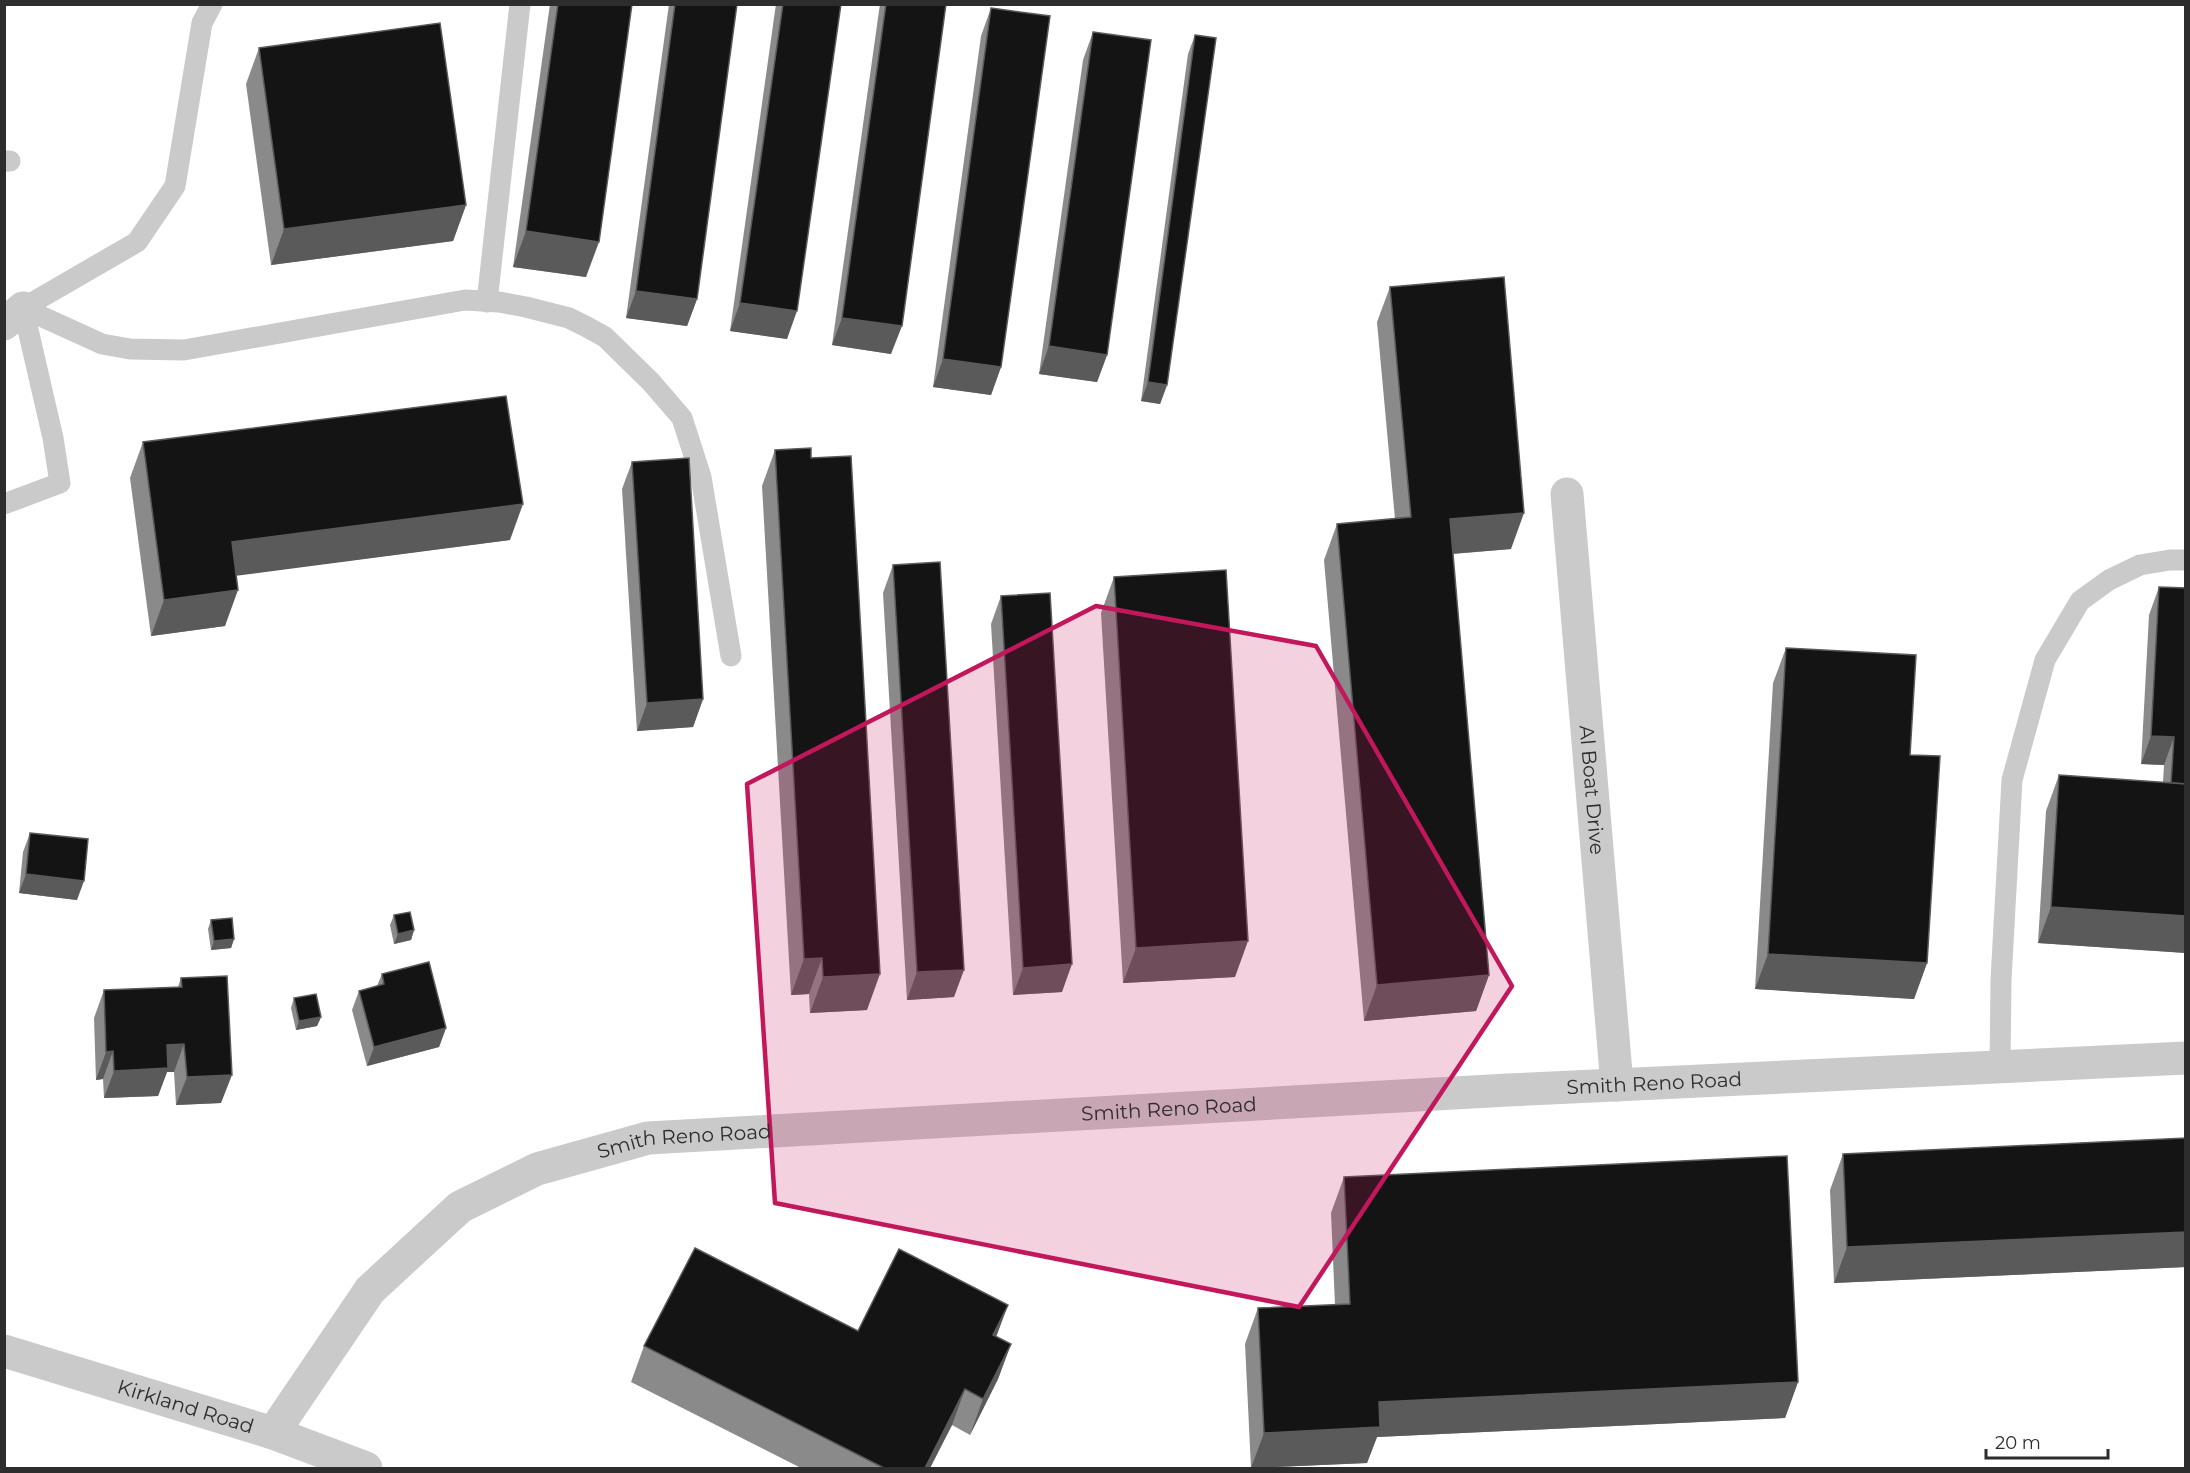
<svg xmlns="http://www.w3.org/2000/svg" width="2190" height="1473" font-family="Montserrat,sans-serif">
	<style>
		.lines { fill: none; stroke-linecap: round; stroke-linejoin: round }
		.lane { stroke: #cacaca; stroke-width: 21 }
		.street { stroke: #cacaca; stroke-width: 33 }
		.wall { fill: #8a8a8a }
		.shaded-wall { fill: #5a5a5a }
		.building { fill: #141414; stroke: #5a5a5a; stroke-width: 1.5 }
		.marked { fill: #c2185b; fill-opacity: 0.2; stroke: #c2185b; stroke-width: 4.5; stroke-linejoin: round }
		.labels { text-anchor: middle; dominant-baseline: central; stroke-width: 6; stroke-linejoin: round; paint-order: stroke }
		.street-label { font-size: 20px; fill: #2d2d2d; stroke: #fff }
	</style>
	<rect width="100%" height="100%" fill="#fff"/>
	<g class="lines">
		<g class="lane">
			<polyline points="4,161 10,161"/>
			<polyline points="487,302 520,4"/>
			<polyline points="23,308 102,344 130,349 184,350 465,300 499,302 526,307 569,318 587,327 605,337 651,382 682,418 701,477 731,656"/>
			<polyline points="23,308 137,242 175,186 202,23 212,4"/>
			<polyline points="4,504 60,483 53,438 23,308"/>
			<polyline points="2000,1067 2001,980 2012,780 2045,660 2080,601 2109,580 2140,565 2170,560 2186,560"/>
		</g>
		<g class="street">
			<polyline points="4,324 23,308"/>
			<path id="s1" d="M 1567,494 L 1617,1085"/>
			<path id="s2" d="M 4,1351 L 273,1433 L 366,1468"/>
			<path id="s3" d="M 273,1433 L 370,1290 L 460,1207 L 537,1169 L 648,1138 L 1508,1090 L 2186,1058"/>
		</g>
	</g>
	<g class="wall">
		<polygon points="550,4 632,4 586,277 513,267"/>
		<polygon points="669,4 737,4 697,299 687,326 626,318"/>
		<polygon points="776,4 841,4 787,339 730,331"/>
		<polygon points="880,4 946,4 891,354 832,345"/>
		<polygon points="991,8 1001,367 991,395 933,387 981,36"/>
		<polygon points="1093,32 1107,355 1097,382 1039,374 1083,60"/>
		<polygon points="1195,35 1167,385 1160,404 1141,401 1188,54"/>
		<polygon points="259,48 466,205 453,241 271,265 246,84"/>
		<polygon points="1390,287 1511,549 1453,554 1489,975 1476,1011 1364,1021 1324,560 1337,524 1395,519 1377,322"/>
		<polygon points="143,442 510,540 236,575 225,626 151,636 130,478"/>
		<polygon points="775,450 867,1010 810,1013 809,994 791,995 762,486"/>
		<polygon points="632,462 703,699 693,727 637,731 622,489"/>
		<polygon points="893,565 954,997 907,1000 883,593"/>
		<polygon points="1114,577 1235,977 1123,983 1101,613"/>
		<polygon points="2159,587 2186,588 2186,953 2038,943 2046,811 2059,775 2163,782 2164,765 2141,764 2149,615"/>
		<polygon points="1001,596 1062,992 1013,995 991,624"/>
		<polygon points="1786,648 1910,755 1927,963 1914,999 1755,989 1773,683"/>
		<polygon points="30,833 77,900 19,893 23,852"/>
		<polygon points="394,915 414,930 411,940 394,944 390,925"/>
		<polygon points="211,920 234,939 231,948 211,950 208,929"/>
		<polygon points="382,974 446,1028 439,1047 367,1066 352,1010 359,991 377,986"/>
		<polygon points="181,978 221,1103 176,1105 174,1072 167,1072 158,1096 104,1098 103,1079 96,1080 94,1018 104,990 178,987"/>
		<polygon points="294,998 321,1017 317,1026 296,1030 291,1008"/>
		<polygon points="2186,1138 2186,1267 1834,1283 1830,1190 1843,1154"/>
		<polygon points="1344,1177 1798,1382 1785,1418 1377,1437 1367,1463 1251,1468 1245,1344 1258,1308 1335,1305 1331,1213"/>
		<polygon points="1008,1305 996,1336 1011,1344 998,1379 970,1435 952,1425 930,1468 801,1468 631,1382 644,1346 858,1331"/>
	</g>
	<g class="shaded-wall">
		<polygon points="466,205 453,241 271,265 284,229"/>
		<polygon points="526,231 599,242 586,277 513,267"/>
		<polygon points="636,291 697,299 687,326 626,318"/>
		<polygon points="740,303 797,311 787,339 730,331"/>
		<polygon points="842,318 902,326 891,354 832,345"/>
		<polygon points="1049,346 1107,355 1097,382 1039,374"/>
		<polygon points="943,359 1001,367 991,395 933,387"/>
		<polygon points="1148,382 1167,385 1160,404 1141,401"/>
		<polygon points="523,504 510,540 219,578 232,542"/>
		<polygon points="1524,513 1511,549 1437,555 1450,519"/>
		<polygon points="238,590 225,626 151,636 164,600"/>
		<polygon points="703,699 693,727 637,731 647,703"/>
		<polygon points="2151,736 2174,737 2164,765 2141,764"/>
		<polygon points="26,874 84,881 77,900 19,893"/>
		<polygon points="2051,907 2186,916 2186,953 2038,943"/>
		<polygon points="414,930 411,940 394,944 398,934"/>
		<polygon points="234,939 231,948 211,950 214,941"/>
		<polygon points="1248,941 1235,977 1123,983 1136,948"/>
		<polygon points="1768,954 1927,963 1914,999 1755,989"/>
		<polygon points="822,958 809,994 791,995 804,959"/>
		<polygon points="1072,964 1062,992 1013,995 1023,968"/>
		<polygon points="964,970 954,997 907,1000 917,972"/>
		<polygon points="880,974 867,1010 810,1013 823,977"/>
		<polygon points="1489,975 1476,1011 1364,1021 1377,985"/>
		<polygon points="321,1017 317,1026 296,1030 299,1021"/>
		<polygon points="446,1028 439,1047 367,1066 374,1047"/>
		<polygon points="184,1044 174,1072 167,1072 158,1096 104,1098 114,1071 167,1045"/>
		<polygon points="113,1051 103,1079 96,1080 106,1052"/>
		<polygon points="232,1075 221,1103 176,1105 187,1077"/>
		<polygon points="2186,1232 2186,1267 1834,1283 1847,1247"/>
		<polygon points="1008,1305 995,1340 993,1335"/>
		<polygon points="1011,1344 998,1379 970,1435 983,1399"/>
		<polygon points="1798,1382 1785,1418 1377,1437 1367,1463 1251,1468 1264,1433 1379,1402"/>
		<polygon points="965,1389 952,1425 930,1468 925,1468"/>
	</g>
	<g class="building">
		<polygon points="558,4 632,4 599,242 526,231"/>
		<polygon points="675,4 737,4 697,299 636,291"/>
		<polygon points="783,4 841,4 797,311 740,303"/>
		<polygon points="886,4 946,4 902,326 842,318"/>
		<polygon points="991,8 1050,16 1001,367 943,359"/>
		<polygon points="440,23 466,205 284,229 259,48"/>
		<polygon points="1093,32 1151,40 1107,355 1049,346"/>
		<polygon points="1195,35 1216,38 1167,385 1148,382"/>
		<polygon points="1504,277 1524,513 1450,519 1489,975 1377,985 1337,524 1411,517 1390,287"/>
		<polygon points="506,396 523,504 232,542 238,590 164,600 143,442"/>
		<polygon points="811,448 811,458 851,456 880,974 823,977 822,958 804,959 775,450"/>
		<polygon points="689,458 703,699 647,703 632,462"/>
		<polygon points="940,562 964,970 917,972 893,565"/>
		<polygon points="1226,570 1248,941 1136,948 1114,577"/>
		<polygon points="2159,587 2186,588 2186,784 2171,783 2174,737 2151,736"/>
		<polygon points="1050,593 1072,964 1023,968 1001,596"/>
		<polygon points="1786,648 1916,655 1910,755 1940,756 1927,963 1768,954"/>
		<polygon points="2059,775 2186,784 2186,916 2051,907"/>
		<polygon points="30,833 88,839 84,881 26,874"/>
		<polygon points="410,912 414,930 398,934 394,915"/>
		<polygon points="232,918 234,939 214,941 211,920"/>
		<polygon points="429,962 446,1028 374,1047 359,991 384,984 382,974"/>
		<polygon points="227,976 232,1075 187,1077 184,1044 167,1045 168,1068 114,1071 113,1051 106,1052 104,990 182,987 181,978"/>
		<polygon points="316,994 321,1017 299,1021 294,998"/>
		<polygon points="2186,1138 2186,1232 1847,1247 1843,1154"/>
		<polygon points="1787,1156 1798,1382 1379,1402 1380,1427 1264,1433 1258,1308 1350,1304 1344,1177"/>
		<polygon points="695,1248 858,1331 899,1249 1008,1305 993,1335 1011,1344 983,1399 965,1389 925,1468 884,1468 644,1346"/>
	</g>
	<path class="marked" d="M 1096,606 L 1316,646 L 1512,986 L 1299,1307 L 775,1203 L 747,784 Z"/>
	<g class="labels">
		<g class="street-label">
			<text stroke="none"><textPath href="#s1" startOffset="297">Al Boat Drive</textPath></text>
			<text stroke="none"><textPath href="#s3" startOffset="1504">Smith Reno Road</textPath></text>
			<text stroke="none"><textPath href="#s3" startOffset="1018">Smith Reno Road</textPath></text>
			<text stroke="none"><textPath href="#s3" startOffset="532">Smith Reno Road</textPath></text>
			<text stroke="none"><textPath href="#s2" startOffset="190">Kirkland Road</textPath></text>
		</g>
	</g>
	<rect width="2190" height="1473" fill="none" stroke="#2d2d2d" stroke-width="12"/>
	<path d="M1986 1449v9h122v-9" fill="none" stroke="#2d2d2d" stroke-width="3"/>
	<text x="1995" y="1449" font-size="18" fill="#2d2d2d" stroke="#ffffff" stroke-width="4.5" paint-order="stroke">20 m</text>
</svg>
